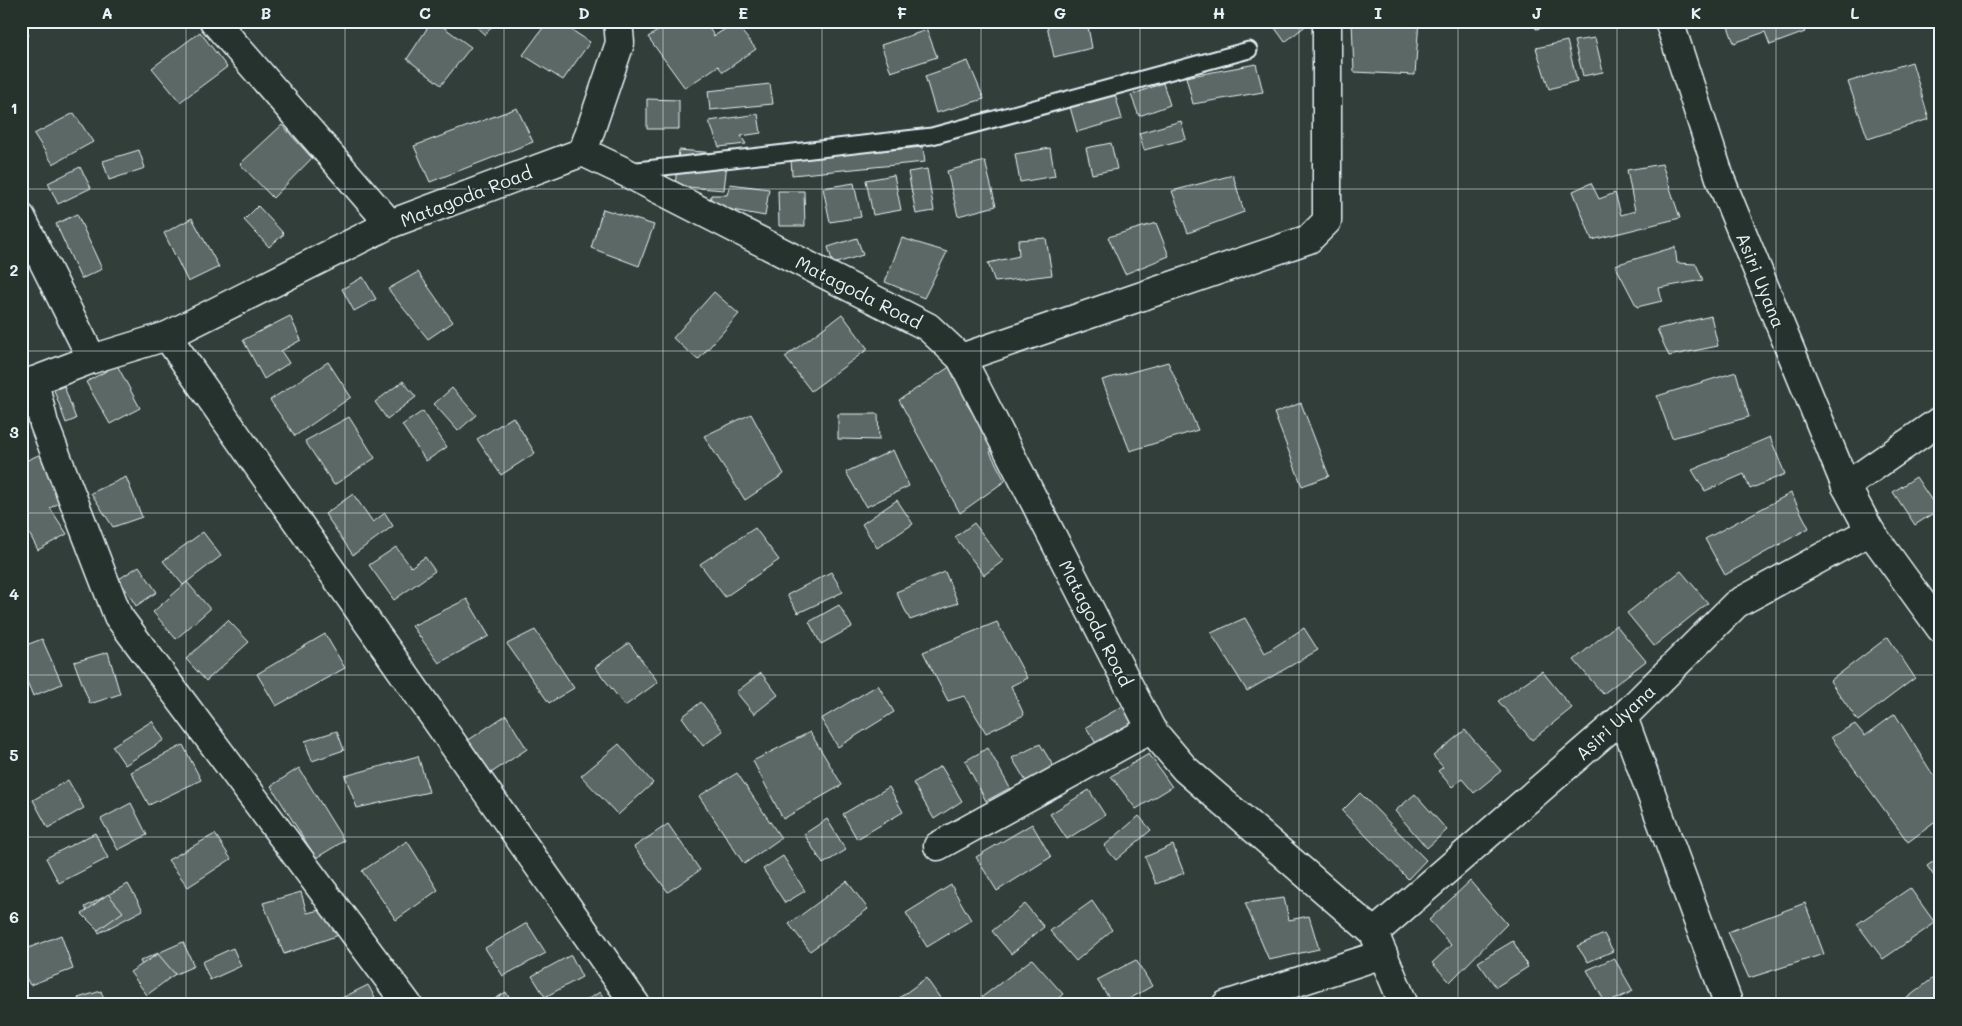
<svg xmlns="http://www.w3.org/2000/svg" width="1962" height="1026" font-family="Mali,sans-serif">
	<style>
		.building { fill: #5c6865; stroke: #e8f1f8 }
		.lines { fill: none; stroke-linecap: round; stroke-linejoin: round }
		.service-casing { stroke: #e8f1f8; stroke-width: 19 }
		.minor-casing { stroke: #e8f1f8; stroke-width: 31 }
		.tertiary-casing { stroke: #e8f1f8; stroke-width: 31 }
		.service { stroke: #26332d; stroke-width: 15 }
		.minor { stroke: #26332d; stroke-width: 28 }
		.tertiary { stroke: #26332d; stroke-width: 28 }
		.grid { fill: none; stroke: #e8f1f8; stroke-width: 1; stroke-opacity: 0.55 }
		.labels { text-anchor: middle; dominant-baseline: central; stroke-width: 4; stroke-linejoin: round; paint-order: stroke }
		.street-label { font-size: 18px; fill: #e8f1f8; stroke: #26332d }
		.neatline { fill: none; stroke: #e8f1f8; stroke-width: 2 }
		.grid-label { font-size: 16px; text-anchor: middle; font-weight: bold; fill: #e8f1f8 }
	</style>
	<rect width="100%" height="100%" fill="#323e39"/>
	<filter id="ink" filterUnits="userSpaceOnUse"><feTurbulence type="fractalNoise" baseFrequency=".02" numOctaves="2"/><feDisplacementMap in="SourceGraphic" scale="10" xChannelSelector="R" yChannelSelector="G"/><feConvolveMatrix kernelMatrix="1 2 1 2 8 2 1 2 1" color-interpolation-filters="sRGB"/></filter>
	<g filter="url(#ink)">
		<g class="building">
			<polygon points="432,21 435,21 471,47 441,85 407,59"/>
			<polygon points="470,21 496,21 485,35"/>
			<polygon points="548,21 558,21 590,42 563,80 523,55"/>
			<polygon points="674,21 705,21 714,36 735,23 756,49 723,72 718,66 685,88 648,37"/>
			<polygon points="1046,21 1087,21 1092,48 1054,57"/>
			<polygon points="1270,21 1306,21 1308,24 1285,42"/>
			<polygon points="1352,21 1419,21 1415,75 1354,72"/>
			<polygon points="1437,21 1469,21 1437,25"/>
			<polygon points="1534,21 1573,21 1536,29"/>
			<polygon points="1726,21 1801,21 1805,32 1770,45 1765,32 1734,43"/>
			<polygon points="21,25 29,35 21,40"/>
			<polygon points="927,30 937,57 891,72 881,45"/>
			<polygon points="200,32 227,67 180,102 152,68"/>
			<polygon points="1595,38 1603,72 1583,76 1574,41"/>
			<polygon points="1567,41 1577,81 1549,89 1536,48"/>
			<polygon points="968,61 984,99 936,113 925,76"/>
			<polygon points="1912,62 1929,119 1868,139 1848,82"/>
			<polygon points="1256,64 1263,92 1193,104 1186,77"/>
			<polygon points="1163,83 1170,105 1139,116 1131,95"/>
			<polygon points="770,84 773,104 710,110 708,91"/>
			<polygon points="1115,94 1122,119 1077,132 1070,107"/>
			<polygon points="647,99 679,100 679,129 647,129"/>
			<polygon points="517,108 533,142 430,182 414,146"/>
			<polygon points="74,113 93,142 53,164 34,134"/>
			<polygon points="758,114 761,133 741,136 746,144 719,147 709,121"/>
			<polygon points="1181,121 1186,139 1144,150 1139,133"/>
			<polygon points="282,125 312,158 273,198 240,164"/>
			<polygon points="1111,143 1117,169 1092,174 1086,148"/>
			<polygon points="923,147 925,162 792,175 791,159"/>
			<polygon points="1050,148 1055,176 1020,182 1015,154"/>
			<polygon points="139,150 145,168 109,180 103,161"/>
			<polygon points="679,150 728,154 724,190 675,186"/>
			<polygon points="985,161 996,206 958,216 947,171"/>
			<polygon points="1662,164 1680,218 1592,240 1573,191 1591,183 1599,199 1615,193 1621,215 1635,211 1627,170"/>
			<polygon points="80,167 91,188 58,204 48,183"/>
			<polygon points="927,169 934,211 916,214 908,172"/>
			<polygon points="894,175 901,210 873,215 866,180"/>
			<polygon points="1233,175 1244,212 1188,233 1172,191"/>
			<polygon points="854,183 861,217 830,222 823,188"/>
			<polygon points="730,184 769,189 765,216 710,206 711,195 727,195"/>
			<polygon points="778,191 804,191 805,226 779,226"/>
			<polygon points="258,206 284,234 269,247 244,220"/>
			<polygon points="603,209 654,225 639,266 591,248"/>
			<polygon points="77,214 102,269 81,279 56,224"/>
			<polygon points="192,218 219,267 188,282 164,233"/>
			<polygon points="1156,223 1169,256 1125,274 1108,237"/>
			<polygon points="857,238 863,255 833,264 828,247"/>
			<polygon points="902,238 947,252 924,298 885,282"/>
			<polygon points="1046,238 1052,275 995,282 988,263 1019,256 1018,240"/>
			<polygon points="1675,247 1677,263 1696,264 1703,280 1659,288 1662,301 1637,307 1615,265"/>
			<polygon points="418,272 453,322 428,339 388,289"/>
			<polygon points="363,277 376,299 354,311 342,289"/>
			<polygon points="714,292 739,314 698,360 673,338"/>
			<polygon points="842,314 868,349 811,391 785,357"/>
			<polygon points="290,316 301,340 281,351 289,363 264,379 243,340"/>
			<polygon points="1711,316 1718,346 1669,356 1657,329"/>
			<polygon points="328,362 351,397 295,436 270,400"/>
			<polygon points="1168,362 1198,430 1130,451 1102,380"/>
			<polygon points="117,365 140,408 110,424 86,382"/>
			<polygon points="951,366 973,395 966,403 996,448 990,452 1005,481 960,513 899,400"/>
			<polygon points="1736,372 1749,417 1672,438 1657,396"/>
			<polygon points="403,381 416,397 387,419 375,402"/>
			<polygon points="64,386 76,419 66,423 54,390"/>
			<polygon points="452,388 476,415 458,431 434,404"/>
			<polygon points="1301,403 1329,476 1302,486 1274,413"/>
			<polygon points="423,411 447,447 426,461 402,425"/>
			<polygon points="751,414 784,474 745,500 704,436"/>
			<polygon points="838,414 878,414 879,440 838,439"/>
			<polygon points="349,417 375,458 334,485 305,441"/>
			<polygon points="513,417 535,453 501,475 477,439"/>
			<polygon points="1770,437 1785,474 1750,489 1744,474 1705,491 1692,470"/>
			<polygon points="893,450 909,486 866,507 846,472"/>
			<polygon points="43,453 66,499 50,508 67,534 38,550 21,518 21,463"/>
			<polygon points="126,477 142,517 113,527 91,493"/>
			<polygon points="1916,477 1938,510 1915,525 1893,492"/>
			<polygon points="1791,493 1809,528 1725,575 1705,539"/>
			<polygon points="353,494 373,522 385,513 393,526 353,555 325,514"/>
			<polygon points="897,500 913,524 877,548 862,524"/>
			<polygon points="974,523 1003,561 984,575 955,537"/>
			<polygon points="755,528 779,560 725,597 700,564"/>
			<polygon points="203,532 221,556 183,585 163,561"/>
			<polygon points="396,547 411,567 425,557 435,571 394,600 369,565"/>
			<polygon points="21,555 27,565 21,568"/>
			<polygon points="139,566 157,592 136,606 119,579"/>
			<polygon points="1681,571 1708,603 1654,646 1627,613"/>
			<polygon points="831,572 843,592 798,613 787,595"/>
			<polygon points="945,572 958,603 910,620 896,592"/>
			<polygon points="187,582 210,609 176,639 153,612"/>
			<polygon points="467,599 489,636 439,663 412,626"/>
			<polygon points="839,605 852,627 821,644 809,622"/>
			<polygon points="1245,618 1265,653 1304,628 1318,650 1247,691 1211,633"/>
			<polygon points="228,620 249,642 206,681 186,659"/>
			<polygon points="997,622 1027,678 1011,686 1024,715 986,733 964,696 948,701 923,652"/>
			<polygon points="1616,625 1646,661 1603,694 1574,660"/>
			<polygon points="535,630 574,688 549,703 507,644"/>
			<polygon points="325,634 345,668 276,706 257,674"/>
			<polygon points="1888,637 1915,678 1858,721 1830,681"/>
			<polygon points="42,639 62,684 33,696 21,667 21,647"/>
			<polygon points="629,643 658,682 625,706 595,667"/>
			<polygon points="108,652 120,694 90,704 74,662"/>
			<polygon points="1542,671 1572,708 1532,740 1498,701"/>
			<polygon points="761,673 778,695 754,714 736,692"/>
			<polygon points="878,685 894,712 838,747 821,719"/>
			<polygon points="701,702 723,731 703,746 682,717"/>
			<polygon points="1123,706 1137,728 1100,750 1086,727"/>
			<polygon points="1895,714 1933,775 1941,772 1941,818 1908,842 1831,737 1855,724 1865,736"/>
			<polygon points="506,715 527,749 488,775 464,743"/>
			<polygon points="152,721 164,740 125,765 112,746"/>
			<polygon points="1465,730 1501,771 1474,793 1462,779 1452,787 1438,771 1443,767 1433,756"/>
			<polygon points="337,731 344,750 312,761 305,741"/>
			<polygon points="810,732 842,785 783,819 753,761"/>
			<polygon points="619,744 653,783 618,815 581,776"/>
			<polygon points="1040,744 1057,772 1030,788 1012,758"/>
			<polygon points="183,745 201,780 149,805 131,772"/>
			<polygon points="988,748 1010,788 986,801 965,761"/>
			<polygon points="1149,754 1172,787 1136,809 1111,776"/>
			<polygon points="418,756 429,792 357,808 345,776"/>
			<polygon points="941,766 962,801 934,819 913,783"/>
			<polygon points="299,768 344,841 316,858 271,786"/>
			<polygon points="737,773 781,838 744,864 699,796"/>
			<polygon points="68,780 84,808 48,828 33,800"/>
			<polygon points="889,787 903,812 857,839 843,814"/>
			<polygon points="1089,790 1105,815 1067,839 1050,814"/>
			<polygon points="1360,793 1426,860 1408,879 1342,811"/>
			<polygon points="1415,794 1447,830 1427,848 1395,811"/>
			<polygon points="131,803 147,835 118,850 101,819"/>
			<polygon points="1139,816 1151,830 1116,860 1104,846"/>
			<polygon points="827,819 846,850 823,864 804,834"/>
			<polygon points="668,824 700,870 668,892 634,847"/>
			<polygon points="1032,824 1051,857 997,891 976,857"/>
			<polygon points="95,833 108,858 59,883 46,858"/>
			<polygon points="215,834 231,859 188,887 168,860"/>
			<polygon points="407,841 438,890 396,920 362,871"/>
			<polygon points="1173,845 1184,873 1156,884 1145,857"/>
			<polygon points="783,856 805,891 785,903 763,869"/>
			<polygon points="1941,856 1941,886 1927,866"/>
			<polygon points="847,881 868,909 810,951 789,924"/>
			<polygon points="1470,881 1507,924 1450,982 1432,963 1451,945 1429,920"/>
			<polygon points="128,884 143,910 99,933 85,907"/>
			<polygon points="951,885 971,920 927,947 906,913"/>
			<polygon points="1910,888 1935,923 1883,959 1857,924"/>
			<polygon points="301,892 307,913 328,908 339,935 284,954 263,903"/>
			<polygon points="108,894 123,912 98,930 82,914"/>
			<polygon points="1284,898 1289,920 1309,916 1319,949 1269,960 1245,903"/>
			<polygon points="1092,901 1112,930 1076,961 1050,931"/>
			<polygon points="1805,903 1824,954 1749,978 1728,932"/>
			<polygon points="1025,904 1044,927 1011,954 992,931"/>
			<polygon points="527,923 546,953 503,976 485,948"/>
			<polygon points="1604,934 1613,951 1588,962 1577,946"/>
			<polygon points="61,935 73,969 30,985 21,969 21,951"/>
			<polygon points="1513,941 1528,967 1496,987 1478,962"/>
			<polygon points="183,942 194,966 151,985 140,961"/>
			<polygon points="233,948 241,966 210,980 202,962"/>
			<polygon points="158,954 175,974 147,995 130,972"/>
			<polygon points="571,955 582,977 545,997 532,976"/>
			<polygon points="1614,958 1633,991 1606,1004 1587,970"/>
			<polygon points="1032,959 1063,994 1051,1005 989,1005 982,997"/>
			<polygon points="1136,960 1152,986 1119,1005 1114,1005 1097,980"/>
			<polygon points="1941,972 1941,1005 1898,1005"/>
			<polygon points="926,978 945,1005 891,1004"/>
			<polygon points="368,985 379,1005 338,1005 336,1001"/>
			<polygon points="101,991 106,1005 80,1005 78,998"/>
			<polygon points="506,992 513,1005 485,1005"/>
			<polygon points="600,992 608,1005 578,1005"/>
			<polygon points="47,997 50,1005 21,1005 21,1004"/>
			<polygon points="1368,1001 1368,1005 1329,1005 1329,1003"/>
		</g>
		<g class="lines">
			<defs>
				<polyline id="service" points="629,171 932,136 1249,50"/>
				<g id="minor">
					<polyline points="214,21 390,224"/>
					<polyline points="1669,21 1721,181 1846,486 1870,531 1941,629"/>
					<polyline points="583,152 620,43 618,21"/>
					<polyline points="21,217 92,359"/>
					<polyline points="167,336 636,1005"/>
					<polyline points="961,358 1309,239 1327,221 1327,21"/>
					<polyline points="34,381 44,424 118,616 408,1005"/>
					<polyline points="1846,486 1941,420"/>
					<polyline points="1623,717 1729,1005"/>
					<polyline points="938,846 1151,729"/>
					<polyline points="1374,933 1623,717 1736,604 1870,531"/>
					<polyline points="1226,1005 1383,954"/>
				</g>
				<polyline id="tertiary" points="21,386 92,359 167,336 390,224 583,152 625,172 928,327 961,358 1151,729 1185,769 1374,933 1404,1005"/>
			</defs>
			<use href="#service" class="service-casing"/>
			<use href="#minor" class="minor-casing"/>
			<use href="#tertiary" class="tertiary-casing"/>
			<use href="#service" class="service"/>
			<use href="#minor" class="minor"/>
			<use href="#tertiary" class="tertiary"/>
		</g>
	</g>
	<path class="grid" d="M 186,21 L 186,1005M 345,21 L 345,1005M 504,21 L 504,1005M 663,21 L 663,1005M 822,21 L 822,1005M 981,21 L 981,1005M 1140,21 L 1140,1005M 1299,21 L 1299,1005M 1458,21 L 1458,1005M 1617,21 L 1617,1005M 1776,21 L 1776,1005M 21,189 L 1941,189M 21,351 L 1941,351M 21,513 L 1941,513M 21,675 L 1941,675M 21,837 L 1941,837"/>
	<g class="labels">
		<g class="street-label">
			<text transform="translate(466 196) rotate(-21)">Matagoda Road</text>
			<text transform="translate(1761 280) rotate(68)">Asiri Uyana</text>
			<text transform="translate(859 292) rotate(27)">Matagoda Road</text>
			<text transform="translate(1096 623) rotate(63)">Matagoda Road</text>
			<text transform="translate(1615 722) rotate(-43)">Asiri Uyana</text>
		</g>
	</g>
	<rect width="1962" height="1026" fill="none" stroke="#26332d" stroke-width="55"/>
	<rect x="28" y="28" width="1906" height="970" class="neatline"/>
	<g class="grid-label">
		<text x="107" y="19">A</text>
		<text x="266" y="19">B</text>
		<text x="425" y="19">C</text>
		<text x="584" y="19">D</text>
		<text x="743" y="19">E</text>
		<text x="902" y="19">F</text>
		<text x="1060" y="19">G</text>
		<text x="1219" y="19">H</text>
		<text x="1378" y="19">I</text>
		<text x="1537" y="19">J</text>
		<text x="1696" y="19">K</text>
		<text x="1855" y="19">L</text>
		<text x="14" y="114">1</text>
		<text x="14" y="276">2</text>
		<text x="14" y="438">3</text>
		<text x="14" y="600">4</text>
		<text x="14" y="761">5</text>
		<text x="14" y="923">6</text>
	</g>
</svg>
